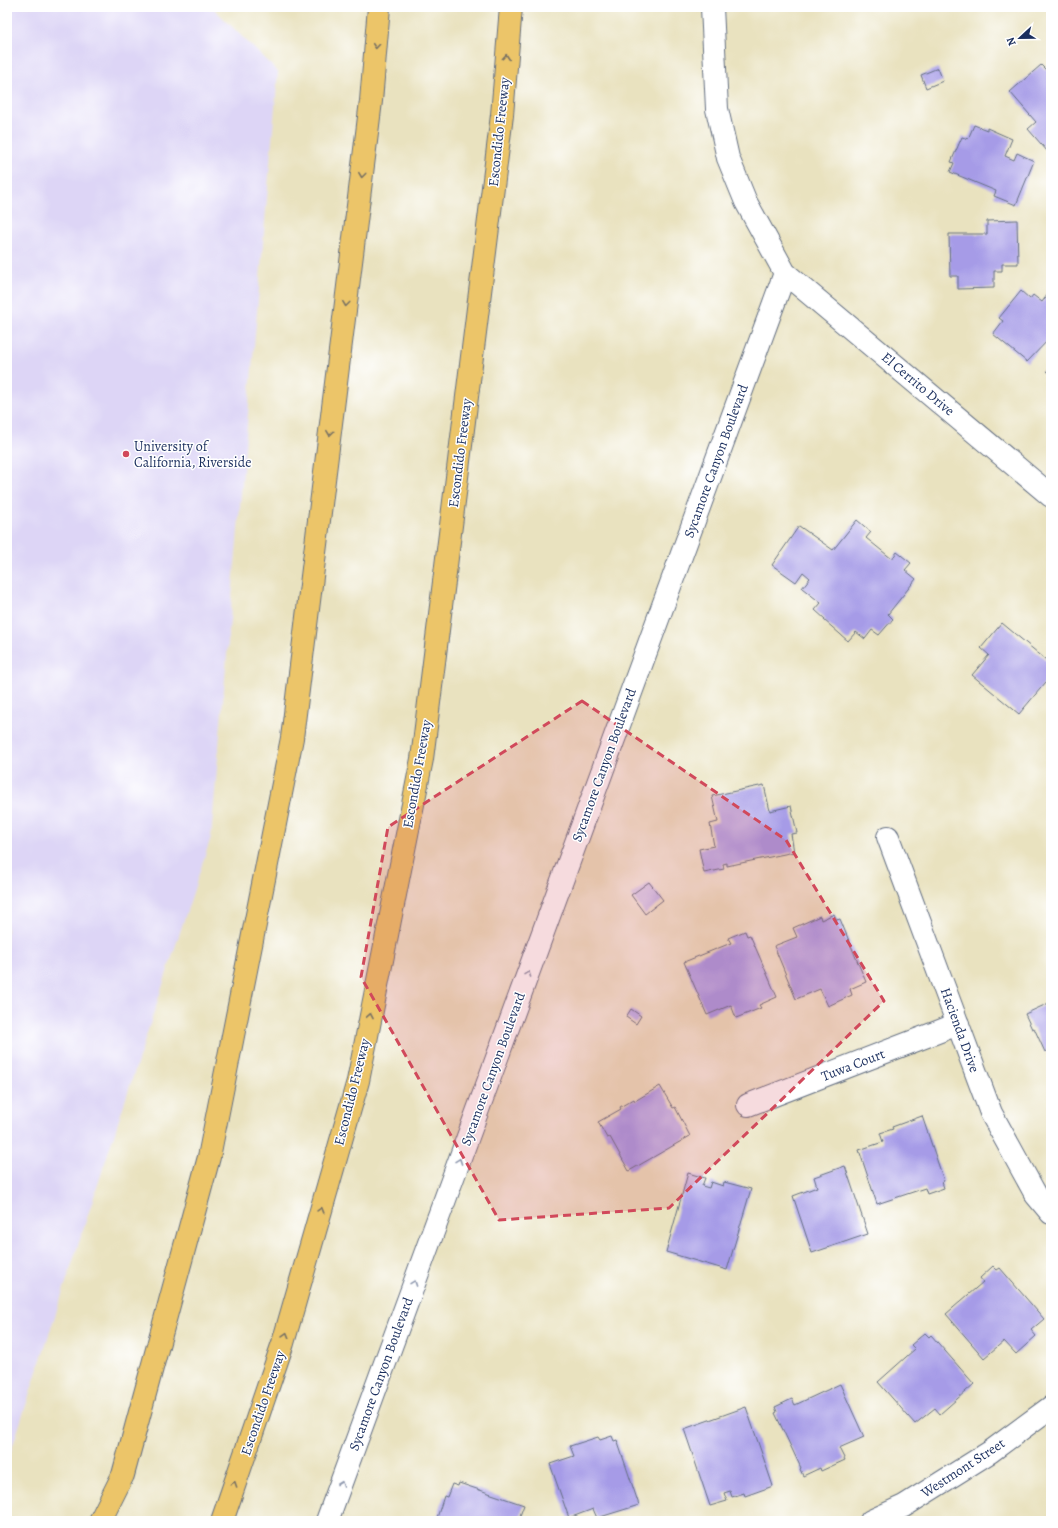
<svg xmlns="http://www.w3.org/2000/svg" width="1058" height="1528" font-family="Alegreya,serif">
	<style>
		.built { fill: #ddd5f6 }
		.building { fill: #a69be7 }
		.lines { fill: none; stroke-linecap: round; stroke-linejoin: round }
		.minor-casing { stroke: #636e80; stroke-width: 24 }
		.tertiary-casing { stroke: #636e80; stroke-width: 24 }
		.motorway-casing { stroke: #636e80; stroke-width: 24 }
		.minor { stroke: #fff; stroke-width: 22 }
		.tertiary { stroke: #fff; stroke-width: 22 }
		.motorway { stroke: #ecc569; stroke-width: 22 }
		.oneway { stroke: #797263 }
		.oneway2 { stroke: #8d97ae }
		.marked { fill: #d1495b; fill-opacity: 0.2; stroke: #d1495b; stroke-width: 3; stroke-dasharray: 8 5; stroke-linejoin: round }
		.poi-dot { fill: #d1495b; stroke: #fff; stroke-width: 1.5 }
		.labels { text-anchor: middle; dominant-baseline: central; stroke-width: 3; stroke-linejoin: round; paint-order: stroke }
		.street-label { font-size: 14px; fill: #1b2f5e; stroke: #fff }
		.poi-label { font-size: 14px; fill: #1b2f5e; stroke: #fff; text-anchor: start }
	</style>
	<rect width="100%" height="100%" fill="#fff"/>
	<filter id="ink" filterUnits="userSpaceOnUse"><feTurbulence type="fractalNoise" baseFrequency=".025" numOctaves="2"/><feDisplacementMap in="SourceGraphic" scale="8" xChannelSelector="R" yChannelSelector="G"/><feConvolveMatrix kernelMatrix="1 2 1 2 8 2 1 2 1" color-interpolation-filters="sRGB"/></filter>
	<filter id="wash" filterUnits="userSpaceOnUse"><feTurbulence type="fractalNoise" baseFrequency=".012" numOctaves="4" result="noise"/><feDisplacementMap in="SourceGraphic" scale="16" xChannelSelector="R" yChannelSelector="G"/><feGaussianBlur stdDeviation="0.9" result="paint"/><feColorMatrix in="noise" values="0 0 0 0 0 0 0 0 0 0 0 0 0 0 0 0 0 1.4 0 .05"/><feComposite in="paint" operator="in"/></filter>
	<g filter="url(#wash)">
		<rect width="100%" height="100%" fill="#e9e2bf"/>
		<polygon class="built" points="7,7 212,7 278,72 211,837 11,1451 7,1459"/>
		<g id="blocks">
			<g class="building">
				<polygon points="1041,65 1046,70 1051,66 1051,149 1048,152 1028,129 1036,122 1010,92"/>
				<polygon points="938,68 943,81 926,88 921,75"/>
				<polygon points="974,125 987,130 987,128 1012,139 1005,156 1014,160 1017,153 1034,161 1016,205 994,196 996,191 950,172 954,163 951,162 962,137 968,139"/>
				<polygon points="1017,220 1018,264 1002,264 1002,271 994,271 994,288 958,289 958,276 950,276 949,234 987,234 987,221"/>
				<polygon points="1021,291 1030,299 1033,295 1042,302 1048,294 1051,297 1051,337 1027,362 993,334 1003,321 999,318"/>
				<polygon points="1051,366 1051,374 1047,371"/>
				<polygon points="857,520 871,532 866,538 892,559 897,552 911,563 905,570 916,579 888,614 893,619 879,635 872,630 865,639 856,632 848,641 824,620 825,619 815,610 821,603 802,588 810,578 803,572 796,582 772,565 799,526 833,550"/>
				<polygon points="1002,623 1051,664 1051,676 1019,714 972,675 989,655 981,648"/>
				<polygon points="764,785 770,811 791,806 797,833 791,834 794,852 727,866 727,863 723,864 724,869 704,873 699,849 714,846 710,824 718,822 712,796"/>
				<polygon points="649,882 663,900 645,914 631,895"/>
				<polygon points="834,914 837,920 840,919 866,982 850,989 852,995 828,1006 820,989 796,999 774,946 797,937 793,928 820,916 821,920"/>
				<polygon points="745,931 747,936 750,935 777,997 759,1005 761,1008 736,1018 731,1005 707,1015 684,962 731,943 728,938"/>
				<polygon points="1051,1002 1051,1049 1045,1052 1034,1028 1032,1029 1025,1014"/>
				<polygon points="631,1009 641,1016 636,1024 626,1017"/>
				<polygon points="660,1086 673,1108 675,1107 690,1136 629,1171 610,1137 607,1138 598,1122 621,1109 620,1107 634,1099 635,1101"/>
				<polygon points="922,1116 944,1181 942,1182 944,1188 927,1194 925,1188 877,1204 859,1150 883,1142 880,1133 893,1129 892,1127"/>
				<polygon points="845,1166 868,1234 812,1253 793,1196 817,1187 814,1177"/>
				<polygon points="688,1173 705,1178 702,1186 709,1188 711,1182 723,1186 724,1182 751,1189 727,1270 666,1252"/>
				<polygon points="993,1266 997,1270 1000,1268 1044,1319 1031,1330 1036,1336 1016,1354 1004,1341 984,1358 946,1314 983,1282 980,1278"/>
				<polygon points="925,1333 929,1337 931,1335 974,1384 940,1414 935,1408 915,1424 878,1382 915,1349 911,1345"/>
				<polygon points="840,1384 864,1437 839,1448 845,1460 821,1471 820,1468 803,1476 800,1469 801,1468 775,1413 777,1412 775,1407 792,1399 795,1405"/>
				<polygon points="746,1407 773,1486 745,1496 744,1493 732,1497 730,1491 724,1493 727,1501 710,1506 684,1429"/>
				<polygon points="612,1436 614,1441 617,1440 639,1505 597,1518 593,1509 569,1518 550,1464 574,1456 570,1446 598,1437 600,1440"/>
				<polygon points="459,1483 524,1505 518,1521 436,1521 444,1496 447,1497 452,1484 458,1486"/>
			</g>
		</g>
	</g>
	<g filter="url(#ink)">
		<use href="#blocks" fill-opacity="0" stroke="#636e80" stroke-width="1"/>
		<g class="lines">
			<defs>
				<g id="minor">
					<polyline points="888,837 991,1113 1036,1195 1051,1213"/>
					<polyline points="748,1105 958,1024"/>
					<polyline points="327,1521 785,273"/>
					<polyline points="871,1521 904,1506 990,1452 1051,1407"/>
				</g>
				<polyline id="tertiary" points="712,7 717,109 728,158 746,202 785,273 1051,496"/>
				<g id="motorway">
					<polyline points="100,1521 123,1475 209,1157 292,738 371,101 379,7"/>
					<polyline points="222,1521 283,1343 358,1081 422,759 502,115 511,7"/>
				</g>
			</defs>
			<use href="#minor" class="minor-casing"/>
			<use href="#tertiary" class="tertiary-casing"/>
			<use href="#motorway" class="motorway-casing"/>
			<use href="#minor" class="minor"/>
			<use href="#tertiary" class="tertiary"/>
			<use href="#motorway" class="motorway"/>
		</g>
		<defs><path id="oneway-chevron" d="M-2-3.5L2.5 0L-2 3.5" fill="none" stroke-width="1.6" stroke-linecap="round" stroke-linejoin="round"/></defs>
		<g class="oneway">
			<use href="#oneway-chevron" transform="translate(376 46) rotate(95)"/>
			<use href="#oneway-chevron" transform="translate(506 57) rotate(-85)"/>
			<use href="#oneway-chevron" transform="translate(362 175) rotate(97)"/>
			<use href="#oneway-chevron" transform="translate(346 304) rotate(97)"/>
			<use href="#oneway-chevron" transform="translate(330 433) rotate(97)"/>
			<use href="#oneway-chevron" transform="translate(370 1016) rotate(-79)"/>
			<use href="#oneway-chevron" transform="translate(321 1210) rotate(-74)"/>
			<use href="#oneway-chevron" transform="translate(286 1335) rotate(-74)"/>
			<use href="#oneway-chevron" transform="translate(234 1484) rotate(-71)"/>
		</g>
		<g class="oneway2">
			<use href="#oneway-chevron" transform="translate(528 974) rotate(-70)"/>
			<use href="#oneway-chevron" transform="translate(459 1161) rotate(-70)"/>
			<use href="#oneway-chevron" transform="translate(414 1283) rotate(-70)"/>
			<use href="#oneway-chevron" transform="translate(341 1484) rotate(-70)"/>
		</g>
	</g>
	<path class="marked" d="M 582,701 L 786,840 L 884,1001 L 669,1208 L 499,1220 L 361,977 L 388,827 Z"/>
	<circle class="poi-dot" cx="126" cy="454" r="4"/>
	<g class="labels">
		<g class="street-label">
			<text transform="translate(499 132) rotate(-84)">Escondido Freeway</text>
			<text transform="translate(918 384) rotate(40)">El Cerrito Drive</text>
			<text transform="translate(460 453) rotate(-83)">Escondido Freeway</text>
			<text transform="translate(716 461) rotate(-70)">Sycamore Canyon Boulevard</text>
			<text transform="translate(604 765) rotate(-70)">Sycamore Canyon Boulevard</text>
			<text transform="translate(417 774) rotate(-80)">Escondido Freeway</text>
			<text transform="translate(960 1030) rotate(70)">Hacienda Drive</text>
			<text transform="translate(853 1065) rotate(-21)">Tuwa Court</text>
			<text transform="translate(493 1069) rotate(-70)">Sycamore Canyon Boulevard</text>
			<text transform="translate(352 1092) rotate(-76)">Escondido Freeway</text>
			<text transform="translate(381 1374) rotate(-70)">Sycamore Canyon Boulevard</text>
			<text transform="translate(263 1403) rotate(-71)">Escondido Freeway</text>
			<text transform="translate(963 1468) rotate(-33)">Westmont Street</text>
		</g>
		<g class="poi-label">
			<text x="134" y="446">University of<tspan x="134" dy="16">California, Riverside</tspan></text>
		</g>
	</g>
	<rect width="1058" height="1528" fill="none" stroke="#fff" stroke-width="24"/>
	<g transform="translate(1020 38) rotate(248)" stroke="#ffffff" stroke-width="3" paint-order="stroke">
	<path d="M0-3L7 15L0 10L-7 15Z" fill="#1b2f5e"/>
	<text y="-6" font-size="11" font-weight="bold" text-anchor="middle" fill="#1b2f5e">N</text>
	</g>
</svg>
